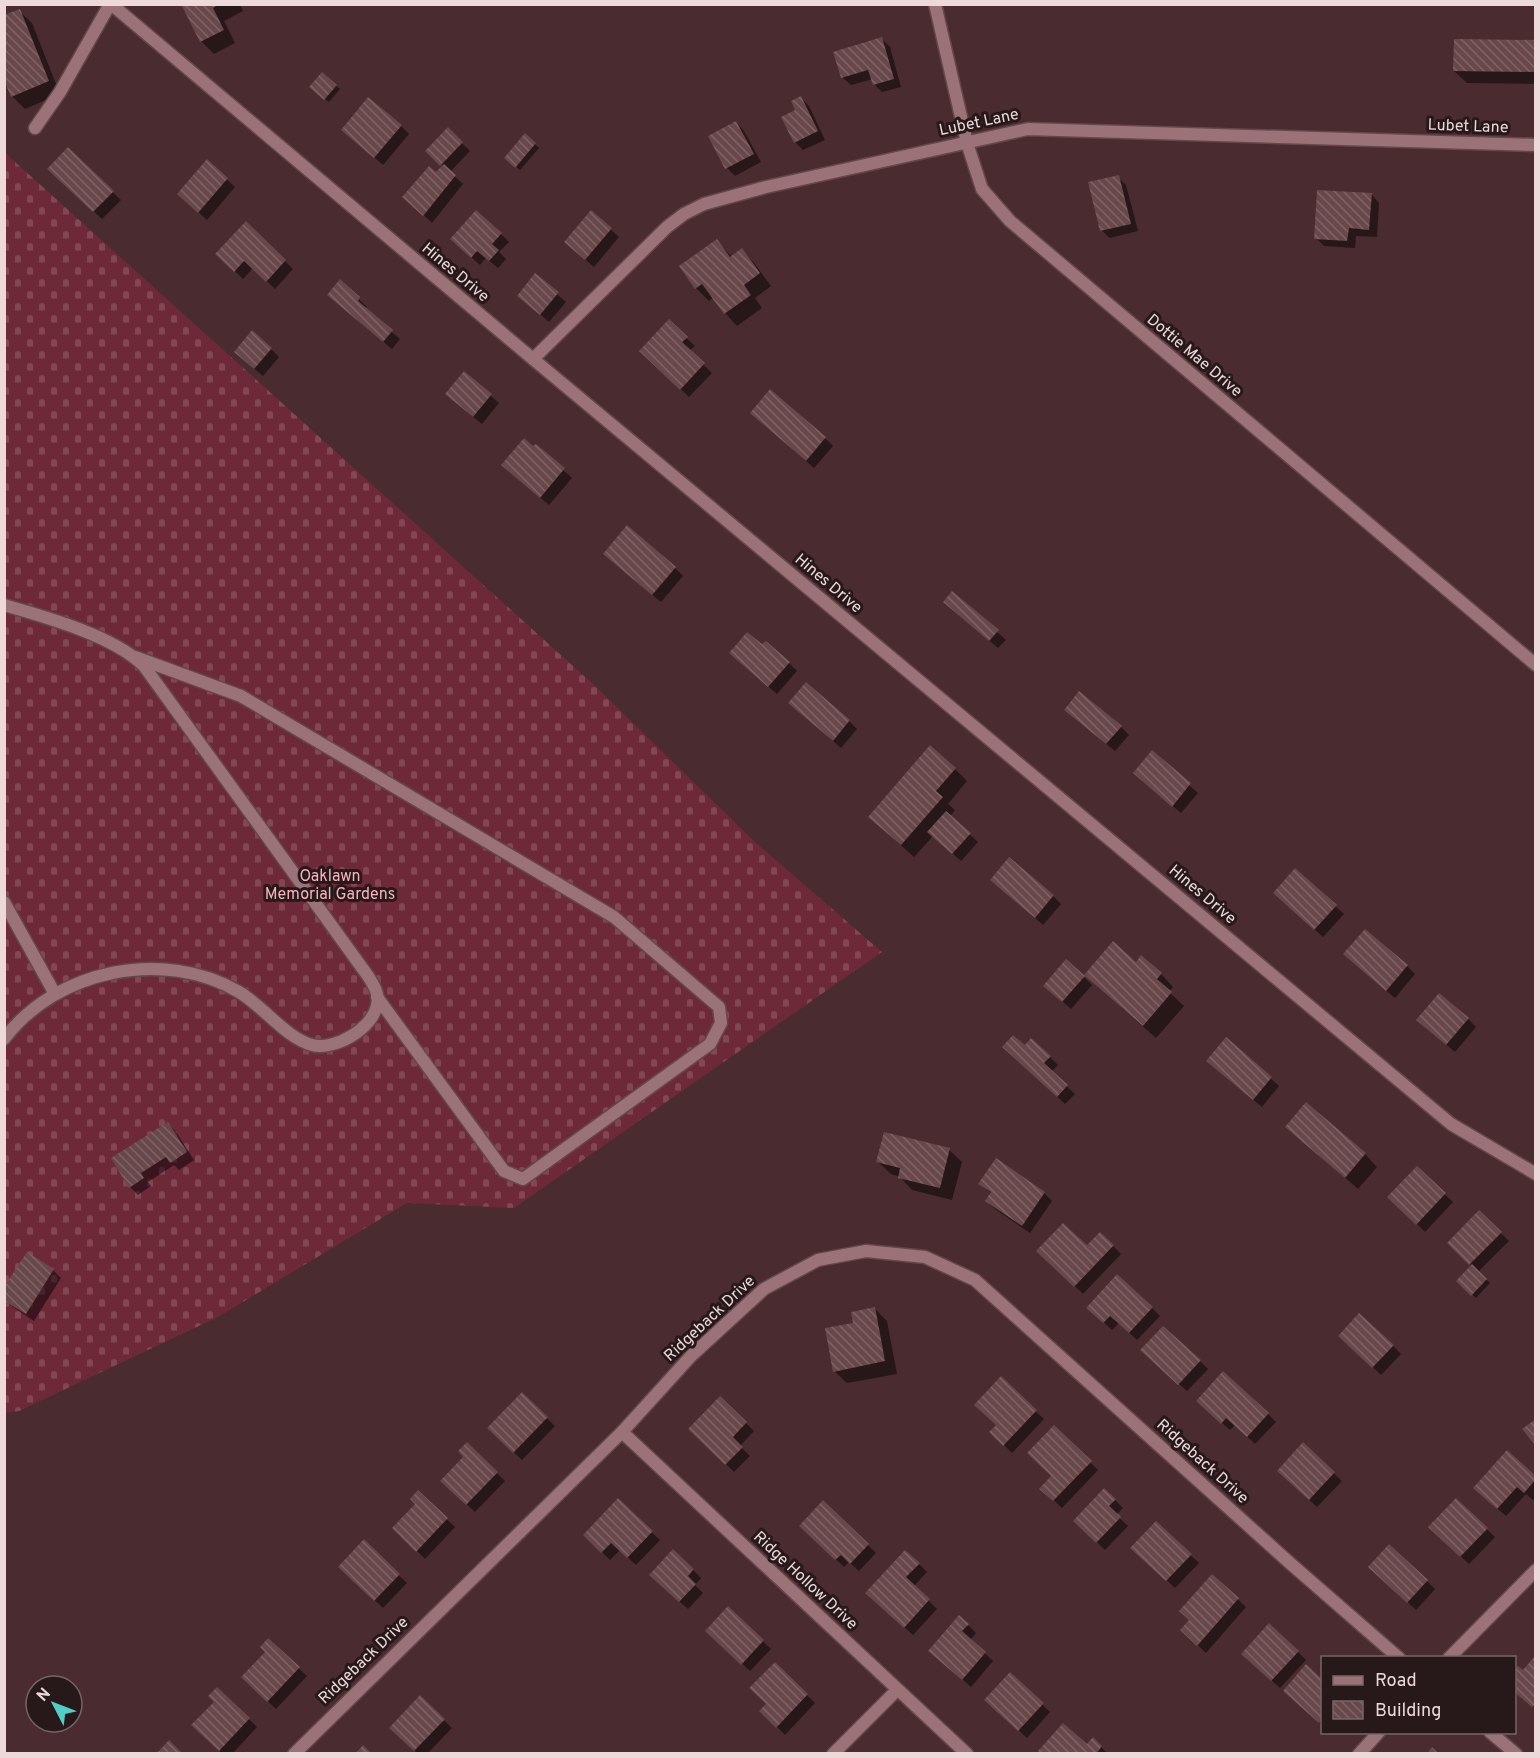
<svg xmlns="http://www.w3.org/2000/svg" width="1540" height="1758" font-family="Overpass,sans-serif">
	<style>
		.cemetery { fill: url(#cemetery-stones) }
		.shadow { fill: #0007 }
		.building { fill: url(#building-back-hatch) }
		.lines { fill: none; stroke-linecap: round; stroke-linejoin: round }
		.lane-casing { stroke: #64474b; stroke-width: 15 }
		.street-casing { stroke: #64474b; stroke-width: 15 }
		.lane { stroke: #9a7277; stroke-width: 12 }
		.street { stroke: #9a7277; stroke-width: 12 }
		.labels { text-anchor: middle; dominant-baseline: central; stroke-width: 6; stroke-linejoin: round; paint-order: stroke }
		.street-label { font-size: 16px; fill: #edd8da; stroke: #27181a }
		.park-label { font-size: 16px; fill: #fab1bb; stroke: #27181a }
	</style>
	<defs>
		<pattern id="cemetery-stones" width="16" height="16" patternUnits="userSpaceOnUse" patternTransform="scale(1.5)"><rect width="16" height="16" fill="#6e2938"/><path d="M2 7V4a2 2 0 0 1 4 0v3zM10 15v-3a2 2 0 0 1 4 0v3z" fill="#834754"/></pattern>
		<pattern id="building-back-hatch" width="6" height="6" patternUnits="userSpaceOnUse" patternTransform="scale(1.5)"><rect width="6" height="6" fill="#69484c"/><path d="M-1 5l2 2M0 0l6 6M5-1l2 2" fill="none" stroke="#7f6265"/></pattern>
	</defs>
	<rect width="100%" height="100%" fill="#4a2b30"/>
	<polygon class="cemetery" points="4,152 593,684 755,842 882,952 514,1208 407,1203 218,1317 19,1411 5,1413"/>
	<g class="shadow">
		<polygon points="183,4 240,4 243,11 224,21 235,43 214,54 201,41"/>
		<polygon points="19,11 32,23 60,94 25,109 12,96"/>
		<polygon points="882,39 890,47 901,87 882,92 874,84 873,79 851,85 842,77"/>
		<polygon points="1536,41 1536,84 1467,83 1454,71"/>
		<polygon points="322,74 340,89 329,102 314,90"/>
		<polygon points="801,98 809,106 825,140 803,150 795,142 797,111"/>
		<polygon points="736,122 744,131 761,162 735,176 727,168 710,137"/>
		<polygon points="401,126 409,134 383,165 343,130"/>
		<polygon points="448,130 470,151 450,172 463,184 432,223 413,205 443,166 427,151"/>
		<polygon points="525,135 539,148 520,170 506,158"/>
		<polygon points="68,149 121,200 102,219 57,177"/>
		<polygon points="207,162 235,187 207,220 187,202"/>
		<polygon points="1118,177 1126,185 1138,231 1110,238 1101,230"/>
		<polygon points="1371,194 1379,203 1377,237 1356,236 1355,248 1324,246 1316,238"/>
		<polygon points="591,212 619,237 594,267 574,250"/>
		<polygon points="246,223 293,269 275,289 253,268 243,279 217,254"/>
		<polygon points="501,234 509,242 499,252 506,259 498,268 486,258 480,265 460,247"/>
		<polygon points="717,241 732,257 742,250 754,263 771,286 755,298 762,308 737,326 725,313 714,297 709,301 696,288 681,267"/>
		<polygon points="535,275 566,302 549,322 519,296"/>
		<polygon points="340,282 367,307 365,309 400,339 392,349 337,303"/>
		<polygon points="669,322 695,346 689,351 712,373 689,397 641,351"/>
		<polygon points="271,349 279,357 263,376 244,360"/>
		<polygon points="464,373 499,403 482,424 455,402"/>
		<polygon points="760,421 825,438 833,446 814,468"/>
		<polygon points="536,446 572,478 549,505 511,473"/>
		<polygon points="613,562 675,568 683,576 661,602"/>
		<polygon points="953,593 1006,640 998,648 953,610"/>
		<polygon points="762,647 789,663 797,671 777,694 739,661"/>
		<polygon points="798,711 849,721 857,729 841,748"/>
		<polygon points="1074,718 1121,727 1129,735 1115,751"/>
		<polygon points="1152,753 1198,793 1181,813 1143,781"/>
		<polygon points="955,769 967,781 948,804 955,810 950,816 978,842 961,861 933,836 914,857 883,829"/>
		<polygon points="992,880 1053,896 1061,904 1043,925"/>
		<polygon points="1283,901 1335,906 1344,914 1323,937"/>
		<polygon points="1353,962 1407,966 1415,974 1395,998"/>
		<polygon points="1136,964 1161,974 1173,987 1169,992 1184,1006 1156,1038 1098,987"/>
		<polygon points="1084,977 1092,985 1071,1009 1053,993"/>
		<polygon points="1468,1019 1476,1027 1455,1052 1426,1028"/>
		<polygon points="1226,1039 1279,1086 1262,1107 1216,1069"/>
		<polygon points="1025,1048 1050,1057 1058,1065 1051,1072 1075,1094 1065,1104 1012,1055"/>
		<polygon points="168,1124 176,1132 194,1160 179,1170 174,1165 148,1182 151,1186 138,1195 130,1187"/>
		<polygon points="1287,1127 1365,1154 1377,1167 1358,1189"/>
		<polygon points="949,1150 962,1162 952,1200 912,1190 900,1177 891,1174 878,1162"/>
		<polygon points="1417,1168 1453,1202 1425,1232 1389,1197"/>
		<polygon points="980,1184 1044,1193 1052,1201 1030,1233 995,1209 987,1201 992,1194"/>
		<polygon points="1479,1212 1509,1241 1478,1272 1490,1283 1476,1298 1458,1281 1472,1266 1449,1243"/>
		<polygon points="1113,1246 1121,1254 1083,1294 1047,1259 1087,1248"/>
		<polygon points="53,1270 61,1278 34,1321 4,1301"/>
		<polygon points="1152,1308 1160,1316 1137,1340 1119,1323 1112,1330 1096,1315"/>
		<polygon points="875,1309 887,1321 897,1374 847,1383 834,1371 855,1324"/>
		<polygon points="1348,1344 1393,1346 1401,1354 1381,1375"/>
		<polygon points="1150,1358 1200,1361 1208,1369 1187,1391"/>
		<polygon points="1001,1379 1044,1419 1012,1453 991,1432 998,1425"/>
		<polygon points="522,1395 555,1426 522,1460 489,1428"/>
		<polygon points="720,1398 754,1431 740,1446 750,1456 734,1472 690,1429"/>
		<polygon points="1206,1409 1268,1414 1276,1422 1255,1444 1235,1425 1230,1430"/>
		<polygon points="1054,1427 1098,1470 1062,1508 1041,1488 1053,1476"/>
		<polygon points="467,1444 505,1481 475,1512 442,1481 465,1457"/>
		<polygon points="1303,1445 1342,1481 1317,1507 1287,1479"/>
		<polygon points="1536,1478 1536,1496 1533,1500 1526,1494 1506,1516 1483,1496"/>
		<polygon points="418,1492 455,1527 425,1559 394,1528 417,1504"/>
		<polygon points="618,1500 660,1540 636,1565 620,1550 610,1560 585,1535"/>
		<polygon points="1115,1500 1123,1508 1116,1515 1128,1526 1105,1550 1075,1521"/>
		<polygon points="1456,1500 1495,1537 1469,1564 1430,1527"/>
		<polygon points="823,1502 876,1553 859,1571 849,1562 844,1567 801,1526"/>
		<polygon points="1156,1523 1199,1563 1175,1588 1132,1548"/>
		<polygon points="364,1542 407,1583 383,1608 340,1567"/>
		<polygon points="919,1564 927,1572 914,1586 937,1609 913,1635 876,1601"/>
		<polygon points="693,1570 701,1578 695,1585 703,1593 688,1609 659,1583"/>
		<polygon points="1378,1575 1427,1581 1435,1589 1416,1610"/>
		<polygon points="1212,1576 1246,1607 1206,1653 1190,1638 1191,1620"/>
		<polygon points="728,1608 771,1649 750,1671 707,1631"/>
		<polygon points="968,1625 976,1633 970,1640 993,1661 971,1687 930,1650"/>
		<polygon points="268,1640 307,1676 276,1709 243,1677 267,1652"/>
		<polygon points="1298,1652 1306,1660 1280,1688 1251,1662"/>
		<polygon points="775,1664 815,1703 785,1735 761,1711 768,1704"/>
		<polygon points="1306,1666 1322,1681 1322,1725 1293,1699"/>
		<polygon points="1010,1674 1050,1712 1027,1738 986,1700"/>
		<polygon points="217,1689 257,1727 232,1754 223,1754 194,1725 216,1702"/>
		<polygon points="420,1697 452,1728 427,1754 418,1754 391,1728"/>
		<polygon points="1101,1747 1108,1754 1043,1754"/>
	</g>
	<g class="building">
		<polygon points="181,4 219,4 213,8 224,30 200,42"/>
		<polygon points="20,9 49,81 11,97 4,80 4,15"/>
		<polygon points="882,37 894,79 873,85 868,70 841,78 833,52"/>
		<polygon points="1454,39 1536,40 1536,72 1453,71"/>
		<polygon points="322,72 337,85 324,100 309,87"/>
		<polygon points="801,96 818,131 794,143 781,117 795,110 791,101"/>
		<polygon points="368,97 402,125 374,158 341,130"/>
		<polygon points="736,121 754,154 725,169 708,136"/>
		<polygon points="448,127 463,142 440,166 425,151"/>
		<polygon points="525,133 536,143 515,168 504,158"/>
		<polygon points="68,147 114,191 93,212 47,169"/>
		<polygon points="207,159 228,178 198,213 177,194"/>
		<polygon points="444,164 456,175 423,216 402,197 429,166 436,172"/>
		<polygon points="1119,175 1131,224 1100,231 1088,182"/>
		<polygon points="1317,190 1372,193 1369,230 1349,228 1347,241 1314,239"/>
		<polygon points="476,210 502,233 492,244 499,250 489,261 477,251 471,258 450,239"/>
		<polygon points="591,210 612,228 585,260 564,242"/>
		<polygon points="246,221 286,260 266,282 244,261 234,272 215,254"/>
		<polygon points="717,239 730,257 742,248 760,273 744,285 751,295 724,314 702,284 695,289 679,266"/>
		<polygon points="535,273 559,292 540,315 517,296"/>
		<polygon points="340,279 360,297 358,301 393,330 383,342 327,295"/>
		<polygon points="669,319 688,337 682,342 705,363 680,390 639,351"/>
		<polygon points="252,330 272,348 254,369 234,352"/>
		<polygon points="464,371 492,394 473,417 445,394"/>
		<polygon points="770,389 826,437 806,461 750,413"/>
		<polygon points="524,438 533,446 536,444 565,468 540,498 501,465"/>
		<polygon points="627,525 676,567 652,595 603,554"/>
		<polygon points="952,591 999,630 989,641 943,602"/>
		<polygon points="747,632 762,644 766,641 790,662 768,687 729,653"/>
		<polygon points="806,682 850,720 833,741 788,703"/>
		<polygon points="1079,691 1122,726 1106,744 1064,710"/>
		<polygon points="930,745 956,768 936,791 943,797 901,845 868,817"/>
		<polygon points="1152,750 1191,783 1172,807 1133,773"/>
		<polygon points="946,811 971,833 952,854 927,832"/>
		<polygon points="1009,857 1054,895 1035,918 990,880"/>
		<polygon points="1295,868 1337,905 1314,930 1273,893"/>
		<polygon points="1365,929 1408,965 1386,991 1343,954"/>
		<polygon points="1113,941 1136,962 1141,955 1162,973 1157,979 1172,992 1143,1026 1084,975"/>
		<polygon points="1066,959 1085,976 1062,1002 1043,986"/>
		<polygon points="1439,993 1469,1018 1446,1045 1416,1020"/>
		<polygon points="1013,1035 1025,1045 1031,1038 1051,1056 1044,1063 1068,1085 1057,1097 1002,1047"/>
		<polygon points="1226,1037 1272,1077 1253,1100 1206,1061"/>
		<polygon points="1306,1102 1366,1153 1345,1178 1285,1127"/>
		<polygon points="168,1122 187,1152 170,1163 166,1157 141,1173 144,1178 129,1188 111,1158"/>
		<polygon points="884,1132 950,1148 940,1188 898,1178 900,1168 876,1162"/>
		<polygon points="996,1158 1045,1192 1022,1226 985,1201 991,1192 978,1184"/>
		<polygon points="1417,1166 1446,1193 1416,1225 1387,1197"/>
		<polygon points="1479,1210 1502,1232 1469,1265 1447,1243"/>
		<polygon points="1063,1223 1087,1245 1100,1232 1114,1245 1074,1287 1036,1251"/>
		<polygon points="27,1252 54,1269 26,1314 4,1301 4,1287"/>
		<polygon points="1472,1264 1487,1279 1471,1296 1456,1281"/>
		<polygon points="1117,1274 1153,1307 1129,1333 1110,1316 1103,1323 1086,1308"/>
		<polygon points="875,1307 885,1361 833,1372 825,1328 853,1323 851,1312"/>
		<polygon points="1359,1313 1394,1345 1372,1368 1338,1336"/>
		<polygon points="1163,1326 1201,1360 1178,1385 1140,1350"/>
		<polygon points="1223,1371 1269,1413 1247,1437 1226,1418 1221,1424 1196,1401"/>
		<polygon points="1001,1376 1037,1410 1003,1446 989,1432 996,1425 974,1405"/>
		<polygon points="522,1392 548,1417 513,1453 487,1428"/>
		<polygon points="720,1396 747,1422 733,1437 743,1447 725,1465 688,1429"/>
		<polygon points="1536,1419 1536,1446 1522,1429"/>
		<polygon points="1054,1425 1092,1461 1053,1501 1039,1489 1051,1476 1027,1453"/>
		<polygon points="467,1442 498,1472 466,1505 440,1481 463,1457 458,1451"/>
		<polygon points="1303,1442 1335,1472 1309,1500 1277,1471"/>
		<polygon points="1507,1450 1536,1476 1536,1479 1524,1493 1517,1487 1497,1509 1473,1488"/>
		<polygon points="1104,1488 1116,1499 1109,1506 1121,1517 1096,1543 1073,1521"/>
		<polygon points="418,1490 448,1518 416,1552 392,1528 415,1504 410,1499"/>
		<polygon points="618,1498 653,1531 627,1558 611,1543 601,1553 583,1535"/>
		<polygon points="1456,1498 1488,1528 1460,1557 1428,1527"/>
		<polygon points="823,1500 869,1544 850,1564 841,1555 835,1560 799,1526"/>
		<polygon points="1156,1521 1192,1554 1166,1581 1130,1548"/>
		<polygon points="364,1539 400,1574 374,1601 338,1567"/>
		<polygon points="1389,1544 1428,1580 1407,1603 1368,1567"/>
		<polygon points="673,1549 694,1569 688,1576 696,1584 679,1602 649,1575"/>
		<polygon points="905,1550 920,1563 906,1577 930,1599 904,1628 865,1593"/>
		<polygon points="1212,1574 1239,1598 1197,1646 1180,1630 1189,1620 1179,1611"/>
		<polygon points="728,1606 764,1640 741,1665 705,1631"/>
		<polygon points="959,1615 969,1624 962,1631 986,1652 962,1680 928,1651"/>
		<polygon points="1269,1623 1299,1651 1271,1681 1241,1654"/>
		<polygon points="268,1638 300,1667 267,1702 241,1677 265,1652 260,1647"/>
		<polygon points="1536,1655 1536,1703 1532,1707 1514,1692 1514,1670 1518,1666 1523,1670"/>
		<polygon points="775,1662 808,1694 776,1728 759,1711 766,1704 749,1688"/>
		<polygon points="1306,1664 1322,1679 1322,1719 1319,1723 1283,1691"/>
		<polygon points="1010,1672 1044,1703 1018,1731 984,1700"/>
		<polygon points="217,1687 250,1718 219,1751 191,1725 214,1702 208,1696"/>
		<polygon points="420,1695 445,1719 414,1751 389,1728"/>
		<polygon points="1063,1723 1087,1744 1093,1737 1102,1746 1096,1754 1041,1754 1038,1751"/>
		<polygon points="169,1740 183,1754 156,1754"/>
		<polygon points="363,1745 372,1754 355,1754"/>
		<polygon points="1432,1747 1439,1754 1427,1754"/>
	</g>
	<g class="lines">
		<defs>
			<g id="lane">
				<polyline points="35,128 60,92 110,4"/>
				<path d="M 4,605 C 46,617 114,636 144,666 L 368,976 C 373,984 380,994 377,1005 C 373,1028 335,1051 312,1045 C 286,1038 263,1006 239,992 C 164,948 57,969 4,1039"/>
				<polyline points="135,657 241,696 614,917 719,1007 721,1023 710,1044 523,1179 504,1171 377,997"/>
				<polyline points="4,902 55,994"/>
			</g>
			<g id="street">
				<polyline points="111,4 533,359 1451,1124 1536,1174"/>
				<polyline points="935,4 967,143 982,189 1010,221 1536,665"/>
				<polyline points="533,359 667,227 684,214 704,204 766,187 1028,129 1536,145"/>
				<polyline points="622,1432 967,1754"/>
				<polyline points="1449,1658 1536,1570"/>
				<polyline points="1490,1732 1516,1754"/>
				<polyline points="294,1754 622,1432 691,1356 764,1289 818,1260 866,1251 925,1257 975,1280 1291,1564 1399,1658"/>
				<polyline points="833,1754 897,1690"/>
				<polyline points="1359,1754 1379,1732"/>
			</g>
		</defs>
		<use href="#lane" class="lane-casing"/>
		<use href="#street" class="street-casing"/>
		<use href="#lane" class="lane"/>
		<use href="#street" class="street"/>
	</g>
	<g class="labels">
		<g class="street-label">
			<text transform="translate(979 123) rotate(-12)">Lubet Lane</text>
			<text transform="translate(1468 127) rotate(2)">Lubet Lane</text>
			<text transform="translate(455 273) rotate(40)">Hines Drive</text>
			<text transform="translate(1194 356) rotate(40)">Dottie Mae Drive</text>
			<text transform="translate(828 584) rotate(40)">Hines Drive</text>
			<text transform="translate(1202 895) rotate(40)">Hines Drive</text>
			<text transform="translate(710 1319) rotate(-43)">Ridgeback Drive</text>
			<text transform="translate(1202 1462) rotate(42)">Ridgeback Drive</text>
			<text transform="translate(805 1581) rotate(43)">Ridge Hollow Drive</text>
			<text transform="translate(364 1661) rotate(-44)">Ridgeback Drive</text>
		</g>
		<g class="park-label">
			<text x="330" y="877">Oaklawn<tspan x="330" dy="18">Memorial Gardens</tspan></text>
		</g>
	</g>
	<rect width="1540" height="1758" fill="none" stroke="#edd8da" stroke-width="12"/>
	<rect x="1321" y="1656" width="195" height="78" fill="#27181a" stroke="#766567" stroke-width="1.5"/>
	<rect x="1333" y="1676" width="30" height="9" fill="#9a7277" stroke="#766567" stroke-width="1.5"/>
	<text x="1375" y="1686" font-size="18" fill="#edd8da">Road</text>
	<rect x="1333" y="1701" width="30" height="18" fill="url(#building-back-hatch)" stroke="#766567" stroke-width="1.5"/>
	<text x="1375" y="1716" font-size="18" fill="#edd8da">Building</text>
	<g transform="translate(54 1704) rotate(312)"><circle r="28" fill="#27181a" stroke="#766567" stroke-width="1.5"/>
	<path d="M0-4.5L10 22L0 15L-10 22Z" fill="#54cdc6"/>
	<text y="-9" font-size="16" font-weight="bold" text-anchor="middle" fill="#edd8da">N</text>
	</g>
</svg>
